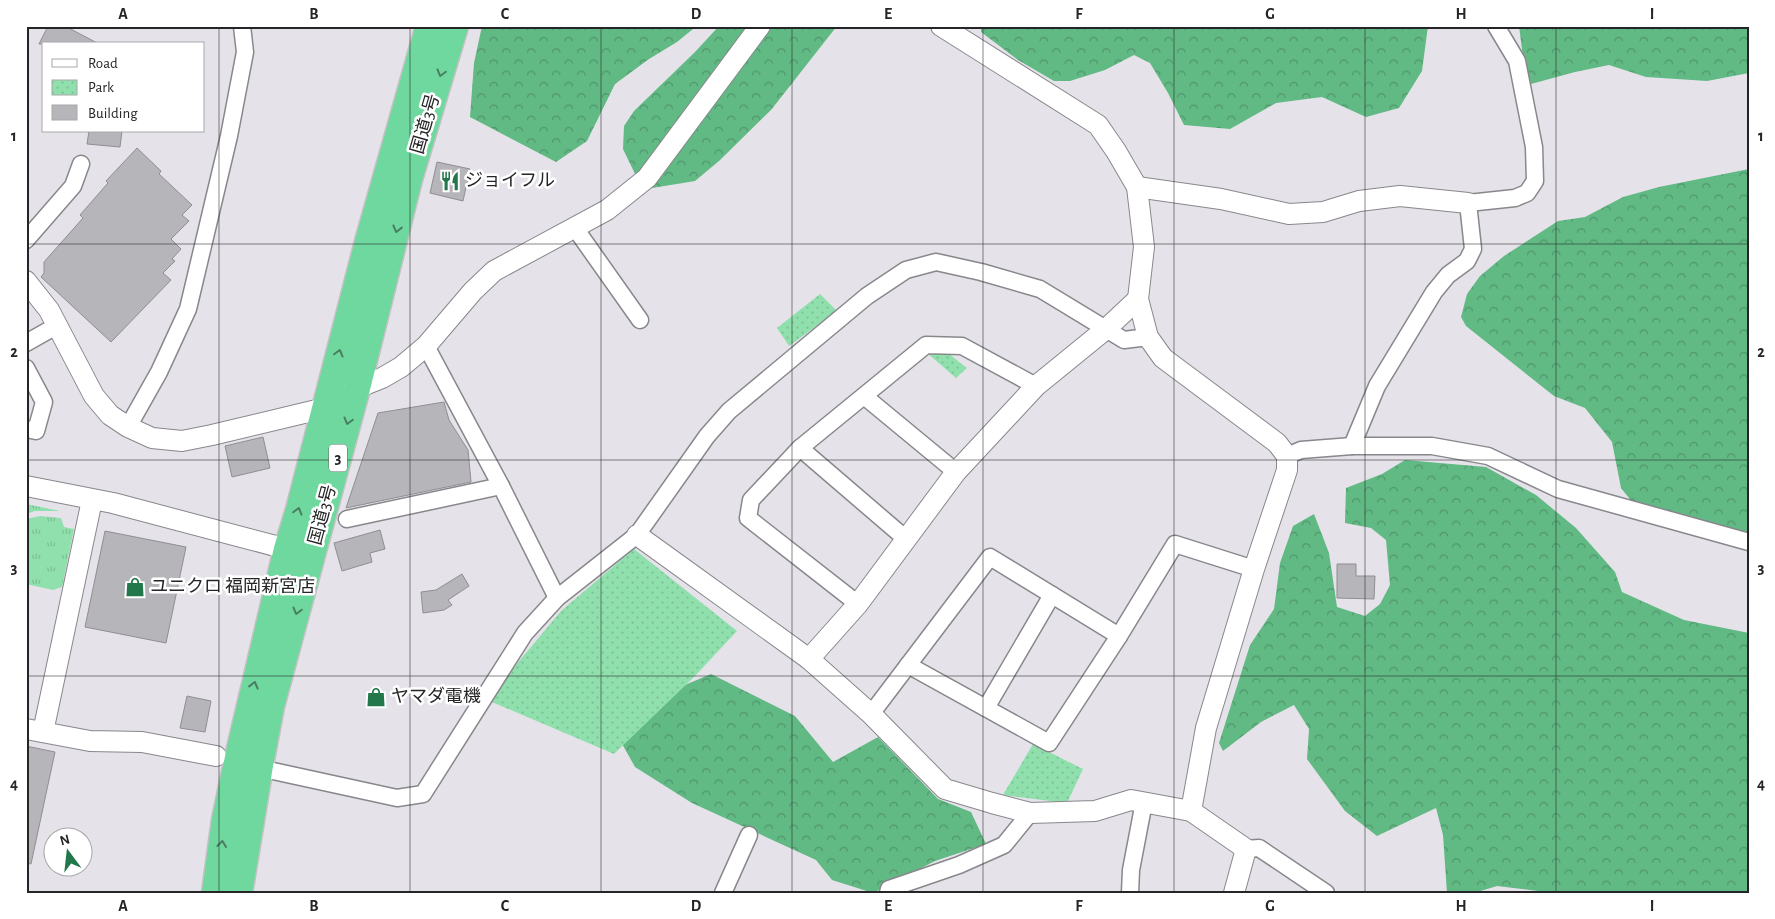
<svg xmlns="http://www.w3.org/2000/svg" width="1775" height="919" font-family="'Alegreya Sans','Noto Sans JP',sans-serif">
	<style>
		.grass { fill: url(#grass-tufts) }
		.forest { fill: url(#forest-crowns) }
		.park { fill: url(#park-dots) }
		.building { fill: #b6b5ba; stroke: #8f8e93 }
		.lines { fill: none; stroke-linecap: round; stroke-linejoin: round }
		.minor-casing { stroke: #88878c; stroke-width: 19 }
		.tertiary-casing { stroke: #88878c; stroke-width: 22 }
		.trunk-casing { stroke: #c2c2c3; stroke-width: 29 }
		.minor { stroke: #fff; stroke-width: 16 }
		.tertiary { stroke: #fff; stroke-width: 20 }
		.trunk { stroke: #6ed89e; stroke-width: 26 }
		.oneway { stroke: #4a7e62 }
		.grid { fill: none; stroke: #252527; stroke-width: 1; stroke-opacity: 0.55 }
		.labels { text-anchor: middle; dominant-baseline: central; stroke-width: 5; stroke-linejoin: round; paint-order: stroke }
		.shield { fill: #fff; stroke: #666668; stroke-width: 1 }
		.shield-label { font-size: 16px; font-weight: bold; fill: #252527 }
		.street-label { font-size: 18px; fill: #252527; stroke: #fff }
		.poi-label { font-size: 18px; fill: #252527; stroke: #fff; text-anchor: start }
		.neatline { fill: none; stroke: #252527; stroke-width: 2 }
		.grid-label { font-size: 16px; text-anchor: middle; font-weight: bold; fill: #252527 }
	</style>
	<defs>
		<pattern id="grass-tufts" width="24" height="20" patternUnits="userSpaceOnUse" patternTransform="scale(1.25)"><rect width="24" height="20" fill="#90e0ad"/><path d="M3 7l-1-3M5 7V3M7 7l1-3M15 17l-1-3M17 17v-4M19 17l1-3" fill="none" stroke="#7cc095"/></pattern>
		<pattern id="forest-crowns" width="20" height="18" patternUnits="userSpaceOnUse" patternTransform="scale(1.25)"><rect width="20" height="18" fill="#61b984"/><path d="M2 6a3 3 0 1 1 6 0M12 15a3 3 0 1 1 6 0" fill="none" stroke="#50966c"/></pattern>
		<pattern id="park-dots" width="8" height="8" patternUnits="userSpaceOnUse" patternTransform="scale(1.25)"><rect width="8" height="8" fill="#90e0ad"/><path d="M2 2h.1M6 6h.1" fill="none" stroke="#7cc095" stroke-width="1.8" stroke-linecap="round"/></pattern>
	</defs>
	<rect width="100%" height="100%" fill="#e5e3e9"/>
	<g class="grass">
		<polygon points="26,504 60,511 35,511 26,514"/>
		<polygon points="40,516 61,518 64,527 74,529 62,587 53,590 26,584 26,519"/>
	</g>
	<g class="forest">
		<polygon points="482,26 693,26 693,29 677,42 649,59 615,84 587,141 556,162 470,117 474,63"/>
		<polygon points="719,26 837,26 771,110 719,161 695,181 652,188 636,176 623,149 624,126 634,111 695,52"/>
		<polygon points="981,26 1428,26 1422,71 1399,108 1366,117 1322,97 1276,103 1230,129 1184,125 1168,93 1150,63 1134,55 1105,70 1070,81 1054,81 1018,60 981,32"/>
		<polygon points="1519,26 1749,26 1749,73 1707,81 1646,77 1609,65 1575,72 1531,84 1523,57"/>
		<polygon points="1749,169 1749,540 1633,503 1621,488 1612,442 1585,408 1554,396 1466,326 1461,317 1467,294 1480,276 1504,256 1558,221 1585,217 1623,197 1659,187"/>
		<polygon points="1405,460 1486,467 1536,495 1576,528 1615,572 1622,592 1684,620 1749,633 1749,893 1554,893 1497,886 1474,893 1447,893 1443,835 1436,808 1377,836 1345,811 1307,759 1309,729 1294,705 1261,722 1223,751 1219,743 1250,645 1274,609 1280,563 1293,526 1314,514 1329,553 1337,607 1365,616 1380,604 1390,585 1386,540 1371,528 1345,523 1346,488 1382,474"/>
		<polygon points="711,674 795,716 833,762 878,737 938,799 971,812 986,844 935,861 873,893 832,880 816,860 692,803 635,767 621,742 666,693"/>
	</g>
	<g class="park">
		<polygon points="820,294 837,311 789,346 777,328"/>
		<polygon points="944,350 967,368 956,378 927,353"/>
		<polygon points="634,549 737,631 694,677 614,754 492,702 515,666 561,611"/>
		<polygon points="1033,744 1083,769 1067,803 1003,795"/>
	</g>
	<g class="building">
		<polygon points="48,26 65,26 99,44 39,44"/>
		<polygon points="89,131 122,131 120,147 87,144"/>
		<polygon points="137,148 161,171 159,174 192,205 182,215 189,221 171,239 181,249 172,259 175,261 163,273 171,280 111,342 41,277 44,273 44,262 83,218 80,215 108,183 106,181"/>
		<polygon points="437,162 470,169 463,201 430,193"/>
		<polygon points="444,402 449,420 468,450 471,482 346,508 378,413"/>
		<polygon points="263,437 270,468 232,477 225,446"/>
		<polygon points="380,530 385,549 370,553 372,562 342,571 334,543"/>
		<polygon points="105,531 186,547 166,643 85,627"/>
		<polygon points="1337,564 1356,564 1356,576 1375,576 1374,599 1337,598"/>
		<polygon points="462,574 469,586 448,600 452,605 444,610 423,613 421,592 436,590"/>
		<polygon points="187,696 211,701 205,732 180,728"/>
		<polygon points="26,746 55,752 31,864 26,863"/>
	</g>
	<g class="lines">
		<defs>
			<g id="minor">
				<polyline points="575,228 640,320"/>
				<polyline points="26,240 73,186 81,164"/>
				<polyline points="26,343 58,325"/>
				<polyline points="426,346 501,486 557,598"/>
				<polyline points="26,368 44,402 36,431 26,429"/>
				<polyline points="864,396 956,472"/>
				<polyline points="128,427 159,372 188,309 229,136 245,52 242,26"/>
				<polyline points="1352,446 1377,386 1434,292 1448,275 1467,261 1473,249 1468,203 1515,198 1527,193 1535,181 1534,147 1517,61 1496,26"/>
				<polyline points="800,448 906,539"/>
				<polyline points="1287,456 1301,450 1352,446 1432,446 1488,456 1558,489 1749,542"/>
				<polyline points="347,519 501,486"/>
				<polyline points="858,604 748,518 751,500 800,448 926,345 962,346 1036,386"/>
				<polyline points="908,665 1049,743 1119,636 1175,544 1254,569"/>
				<polyline points="986,708 1052,595"/>
				<polyline points="871,714 990,557 1119,636"/>
				<polyline points="273,771 397,798 423,794 525,633 557,598 637,535 707,436 729,411 867,296 906,270 936,262 981,272 1040,289 1124,340 1148,337"/>
				<polyline points="1246,849 1259,848 1326,893"/>
				<polyline points="723,893 749,835"/>
				<polyline points="888,893 889,889 959,865 1004,845 1030,813"/>
				<polyline points="1130,893 1131,870 1144,802"/>
			</g>
			<g id="tertiary">
				<polyline points="941,26 1098,125 1116,151 1137,187 1144,247 1138,299 1148,337 1163,358 1277,443 1287,456 1287,470 1254,569 1206,728 1191,811 1246,849 1234,893"/>
				<polyline points="1137,187 1221,199 1289,214 1323,212 1359,201 1400,196 1468,203"/>
				<polyline points="26,281 49,310 94,396 110,415 128,427 152,438 182,441 212,435 325,408 357,388 382,378 401,367 426,346 473,291 494,271 607,210 647,178 760,26"/>
				<polyline points="26,486 113,503 287,549"/>
				<polyline points="637,535 809,659 871,714 945,789 992,803 1030,813 1095,811 1131,800 1191,811"/>
				<polyline points="809,659 858,604 956,472 1036,386 1106,329 1138,299"/>
				<polyline points="26,729 90,741 142,742 216,756"/>
				<polyline points="43,732 92,500"/>
			</g>
			<g id="trunk">
				<polyline points="215,893 225,820 239,753 287,549 299,510 368,242 429,26"/>
				<polyline points="239,893 261,759 271,706 357,388 409,179 455,26"/>
			</g>
		</defs>
		<use href="#minor" class="minor-casing"/>
		<use href="#tertiary" class="tertiary-casing"/>
		<use href="#trunk" class="trunk-casing"/>
		<use href="#minor" class="minor"/>
		<use href="#tertiary" class="tertiary"/>
		<use href="#trunk" class="trunk"/>
	</g>
	<defs><path id="oneway-chevron" d="M-2-3.5L2.5 0L-2 3.5" fill="none" stroke-width="1.6" stroke-linecap="round" stroke-linejoin="round" transform="scale(1.25)"/></defs>
	<g class="oneway">
		<use href="#oneway-chevron" transform="translate(441 73) rotate(106)"/>
		<use href="#oneway-chevron" transform="translate(397 229) rotate(104)"/>
		<use href="#oneway-chevron" transform="translate(339 353) rotate(-75)"/>
		<use href="#oneway-chevron" transform="translate(348 421) rotate(105)"/>
		<use href="#oneway-chevron" transform="translate(298 511) rotate(-74)"/>
		<use href="#oneway-chevron" transform="translate(297 611) rotate(105)"/>
		<use href="#oneway-chevron" transform="translate(254 685) rotate(-76)"/>
		<use href="#oneway-chevron" transform="translate(222 844) rotate(-83)"/>
	</g>
	<path class="grid" d="M 219,26 L 219,893M 410,26 L 410,893M 601,26 L 601,893M 792,26 L 792,893M 983,26 L 983,893M 1174,26 L 1174,893M 1365,26 L 1365,893M 1556,26 L 1556,893M 26,244 L 1749,244M 26,460 L 1749,460M 26,676 L 1749,676"/>
	<defs>
		<symbol id="restaurant-bare" viewBox="-9 -9 18 18"><path d="M-5-6h1v4h1v-4h1v4h1v-4h1v5L-1.5 .5V6h-2V.5L-5-1ZM5-6V6H3V1.5H1.5Q1.5-4 5-6Z" fill="#23784b" stroke="#fff" stroke-width="2.5" paint-order="stroke"/></symbol>
		<symbol id="shop-bare" viewBox="-9 -9 18 18"><path d="M-5-2.5h2.3a2.7 3.5 0 0 1 5.4 0H5L5.5 6h-11ZM-1.5-2.5h3a1.5 2.3 0 0 0-3 0Z" fill="#23784b" stroke="#fff" stroke-width="2.5" paint-order="stroke"/></symbol>
	</defs>
	<g fill-rule="evenodd">
		<use href="#restaurant-bare" x="436" y="167" width="28" height="28"/>
		<use href="#shop-bare" x="121" y="573" width="28" height="28"/>
		<use href="#shop-bare" x="362" y="683" width="28" height="28"/>
	</g>
	<g class="labels">
		<rect class="shield" x="329" y="444.5" width="18" height="27" rx="4"/>
		<g class="shield-label">
			<text x="338" y="458">3</text>
		</g>
		<g class="street-label">
			<text transform="translate(426 124) rotate(-74)">国道3号</text>
			<text transform="translate(323 515) rotate(-75)">国道3号</text>
		</g>
		<g class="poi-label">
			<text x="465" y="181">ジョイフル</text>
			<text x="150" y="587">ユニクロ 福岡新宮店</text>
			<text x="391" y="697">ヤマダ電機</text>
		</g>
	</g>
	<rect width="1775" height="919" fill="none" stroke="#ffffff" stroke-width="55"/>
	<rect x="42" y="42" width="162" height="90" fill="#ffffff" stroke="#a8a8a9"/>
	<rect x="52" y="59" width="25" height="8" fill="#ffffff" stroke="#a8a8a9"/>
	<text x="88" y="68" font-size="15" fill="#252527">Road</text>
	<rect x="52" y="80" width="25" height="15" fill="url(#park-dots)" stroke="#a8a8a9"/>
	<text x="88" y="92" font-size="15" fill="#252527">Park</text>
	<rect x="52" y="105" width="25" height="15" fill="#b6b5ba" stroke="#a8a8a9"/>
	<text x="88" y="118" font-size="15" fill="#252527">Building</text>
	<g transform="translate(68 852) rotate(345)"><circle r="24" fill="#ffffff" stroke="#a8a8a9"/>
	<path d="M0-4L9 19L0 12L-9 19Z" fill="#23784b"/>
	<text y="-8" font-size="14" font-weight="bold" text-anchor="middle" fill="#252527">N</text>
	</g>
	<rect x="28" y="28" width="1720" height="864" class="neatline"/>
	<g class="grid-label">
		<text x="123" y="19">A</text>
		<text x="314" y="19">B</text>
		<text x="505" y="19">C</text>
		<text x="696" y="19">D</text>
		<text x="888" y="19">E</text>
		<text x="1079" y="19">F</text>
		<text x="1270" y="19">G</text>
		<text x="1461" y="19">H</text>
		<text x="1652" y="19">I</text>
		<text x="14" y="141">1</text>
		<text x="1761" y="141">1</text>
		<text x="14" y="357">2</text>
		<text x="1761" y="357">2</text>
		<text x="14" y="573">3</text>
		<text x="1761" y="573">3</text>
		<text x="14" y="789">4</text>
		<text x="1761" y="789">4</text>
		<text x="123" y="911">A</text>
		<text x="314" y="911">B</text>
		<text x="505" y="911">C</text>
		<text x="696" y="911">D</text>
		<text x="888" y="911">E</text>
		<text x="1079" y="911">F</text>
		<text x="1270" y="911">G</text>
		<text x="1461" y="911">H</text>
		<text x="1652" y="911">I</text>
	</g>
</svg>
